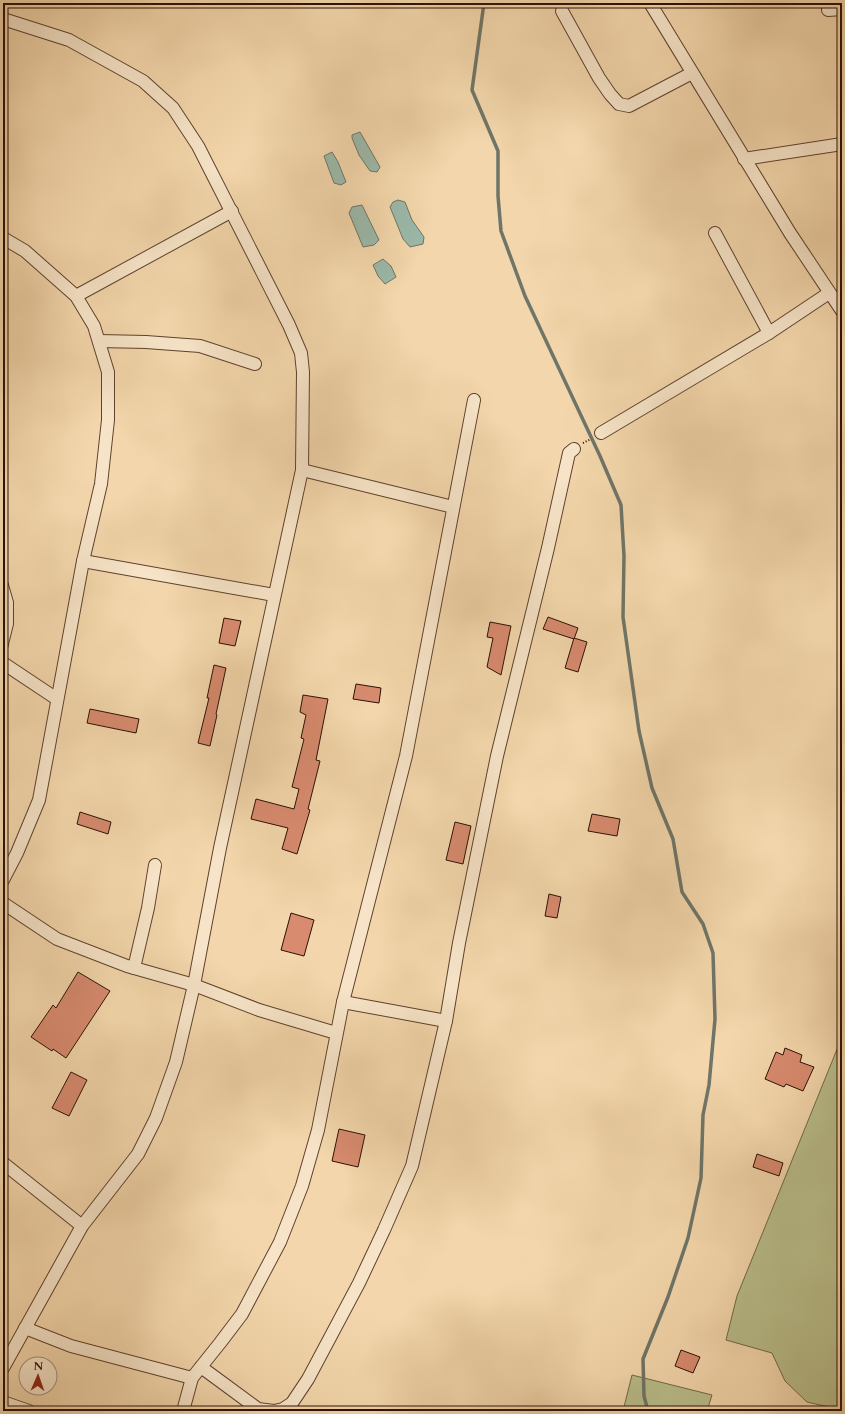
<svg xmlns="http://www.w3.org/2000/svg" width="845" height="1414" font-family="Cardo,serif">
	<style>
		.green { fill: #b9be8b; stroke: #726748 }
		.water { fill: #9bb9aa; stroke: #6f7568 }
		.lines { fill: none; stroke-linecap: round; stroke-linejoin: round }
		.stream { stroke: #6f7568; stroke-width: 3.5 }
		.building { fill: #d88b6f; stroke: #2c1005 }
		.service-casing { stroke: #5e422e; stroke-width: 8 }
		.minor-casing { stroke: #5e422e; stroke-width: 14 }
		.path { stroke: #2c1005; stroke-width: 2; stroke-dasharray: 1 2; stroke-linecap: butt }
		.service { stroke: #f7e4c8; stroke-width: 6 }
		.minor { stroke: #f7e4c8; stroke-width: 12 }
	</style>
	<rect width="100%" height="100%" fill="#f3d6ab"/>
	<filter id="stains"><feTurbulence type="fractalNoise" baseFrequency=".005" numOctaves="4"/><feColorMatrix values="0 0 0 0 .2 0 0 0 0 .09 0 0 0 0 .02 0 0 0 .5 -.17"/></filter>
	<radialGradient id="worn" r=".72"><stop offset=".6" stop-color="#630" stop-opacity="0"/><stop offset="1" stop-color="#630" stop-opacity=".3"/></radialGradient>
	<g class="green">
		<polygon points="842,1037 842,1410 807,1402 785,1381 772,1353 726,1340 737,1296"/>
		<polygon points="632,1375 712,1395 707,1411 623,1411"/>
	</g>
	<g class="water">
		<polygon points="360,132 380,167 377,172 370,171 359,155 352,138 352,135"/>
		<polygon points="332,152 338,162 346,182 341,185 334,183 324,156"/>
		<polygon points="398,200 405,202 412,220 424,237 423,244 410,247 403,239 390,207 393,202"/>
		<polygon points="362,205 379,240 374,245 363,247 349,213 352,207"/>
		<polygon points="383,259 391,266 396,277 385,284 378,276 373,265"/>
	</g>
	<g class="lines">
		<polyline class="stream" points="484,3 472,90 498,151 498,196 501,231 525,296 600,456 621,505 624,556 623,617 639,731 652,788 673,839 682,892 703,924 713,953 715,1019 709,1085 703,1115 701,1178 688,1238 668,1297 643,1359 644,1396 648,1411"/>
	</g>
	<g class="building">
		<polygon points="548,617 578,628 574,639 543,629"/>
		<polygon points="224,618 241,621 235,646 219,643"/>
		<polygon points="490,622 511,626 501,675 487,667 493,638 487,637"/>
		<polygon points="574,638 587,642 578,672 565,668"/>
		<polygon points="214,665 226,668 216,714 217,715 210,746 198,743 209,698 207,698"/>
		<polygon points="356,684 381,688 379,703 353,699"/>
		<polygon points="303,695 328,699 316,760 320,761 308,809 310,810 297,854 282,849 288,828 251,819 256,799 294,809 299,789 292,787 304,739 301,738 306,715 300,712"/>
		<polygon points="90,709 139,719 136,733 87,723"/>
		<polygon points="80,812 111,822 108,834 77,824"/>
		<polygon points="592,814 620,819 617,836 588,831"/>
		<polygon points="455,822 471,826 463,864 446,860"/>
		<polygon points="549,894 561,897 557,918 545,916"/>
		<polygon points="291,913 314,920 304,956 281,950"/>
		<polygon points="78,972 110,991 66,1058 53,1049 52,1051 31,1037 53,1005 56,1008"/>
		<polygon points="785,1048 802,1055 800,1062 814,1067 803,1091 786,1084 784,1087 765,1079 776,1052 783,1055"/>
		<polygon points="71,1072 87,1080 69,1116 52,1108"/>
		<polygon points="339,1129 365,1135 358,1167 332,1161"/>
		<polygon points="757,1154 783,1163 779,1176 753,1167"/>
		<polygon points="681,1350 700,1357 693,1373 675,1366"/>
	</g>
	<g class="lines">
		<defs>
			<polyline id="service" points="3,578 10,602 10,624 3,652"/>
			<g id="minor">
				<polyline points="650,3 790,233 842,311"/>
				<polyline points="828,10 842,9"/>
				<polyline points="562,11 599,78 610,94 619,104 629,106 692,73"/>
				<polyline points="3,19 69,40 143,81 173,108 198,146 289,325 301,353 303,372 302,470 220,848 194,985 176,1062 156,1118 138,1154 82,1226 3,1368"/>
				<polyline points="744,159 842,144"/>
				<polyline points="715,233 769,333"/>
				<polyline points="3,238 25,251 76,296 94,326 108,372 108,420 101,484 83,561 39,800 17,853 3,880"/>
				<polyline points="76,296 232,211"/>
				<polyline points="99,341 146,342 200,346 255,364"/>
				<polyline points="601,433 769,333 829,293"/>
				<polyline points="302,470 453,507"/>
				<polyline points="83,561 274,595"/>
				<polyline points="3,663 57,699"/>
				<polyline points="3,903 57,939 127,966 194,985 259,1010 336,1033"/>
				<polyline points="134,968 148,908 155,865"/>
				<polyline points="343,1002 446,1021"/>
				<polyline points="3,1163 82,1226"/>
				<polyline points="25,1328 71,1346 192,1378"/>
				<polyline points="201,1367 258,1409 274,1411 283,1409 292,1403 308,1379 359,1283 384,1230 412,1166 446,1021 459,943 497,756 548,548 569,453 574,449"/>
				<polyline points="3,1402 29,1411"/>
				<polyline points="183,1411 192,1378 220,1343 242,1314 280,1242 302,1186 318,1130 343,1002 406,756 474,400"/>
			</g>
		</defs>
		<use href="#service" class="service-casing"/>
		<use href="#minor" class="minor-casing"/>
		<polyline class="path" points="583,443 591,439"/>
		<use href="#service" class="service"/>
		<use href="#minor" class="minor"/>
	</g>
	<rect width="845" height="1414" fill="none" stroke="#f3d6ab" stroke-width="16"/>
	<rect x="4" y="4" width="837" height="1406" fill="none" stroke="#2c1005" stroke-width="2"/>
	<rect x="8" y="8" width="829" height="1398" fill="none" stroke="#2c1005"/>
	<g transform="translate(38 1376) rotate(2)"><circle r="19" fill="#f7e4c8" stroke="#a68f7a"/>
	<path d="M0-3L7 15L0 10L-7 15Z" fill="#8f2418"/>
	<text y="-6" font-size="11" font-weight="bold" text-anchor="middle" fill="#2c1005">N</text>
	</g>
	<rect width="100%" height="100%" filter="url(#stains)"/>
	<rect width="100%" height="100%" fill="url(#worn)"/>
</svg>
